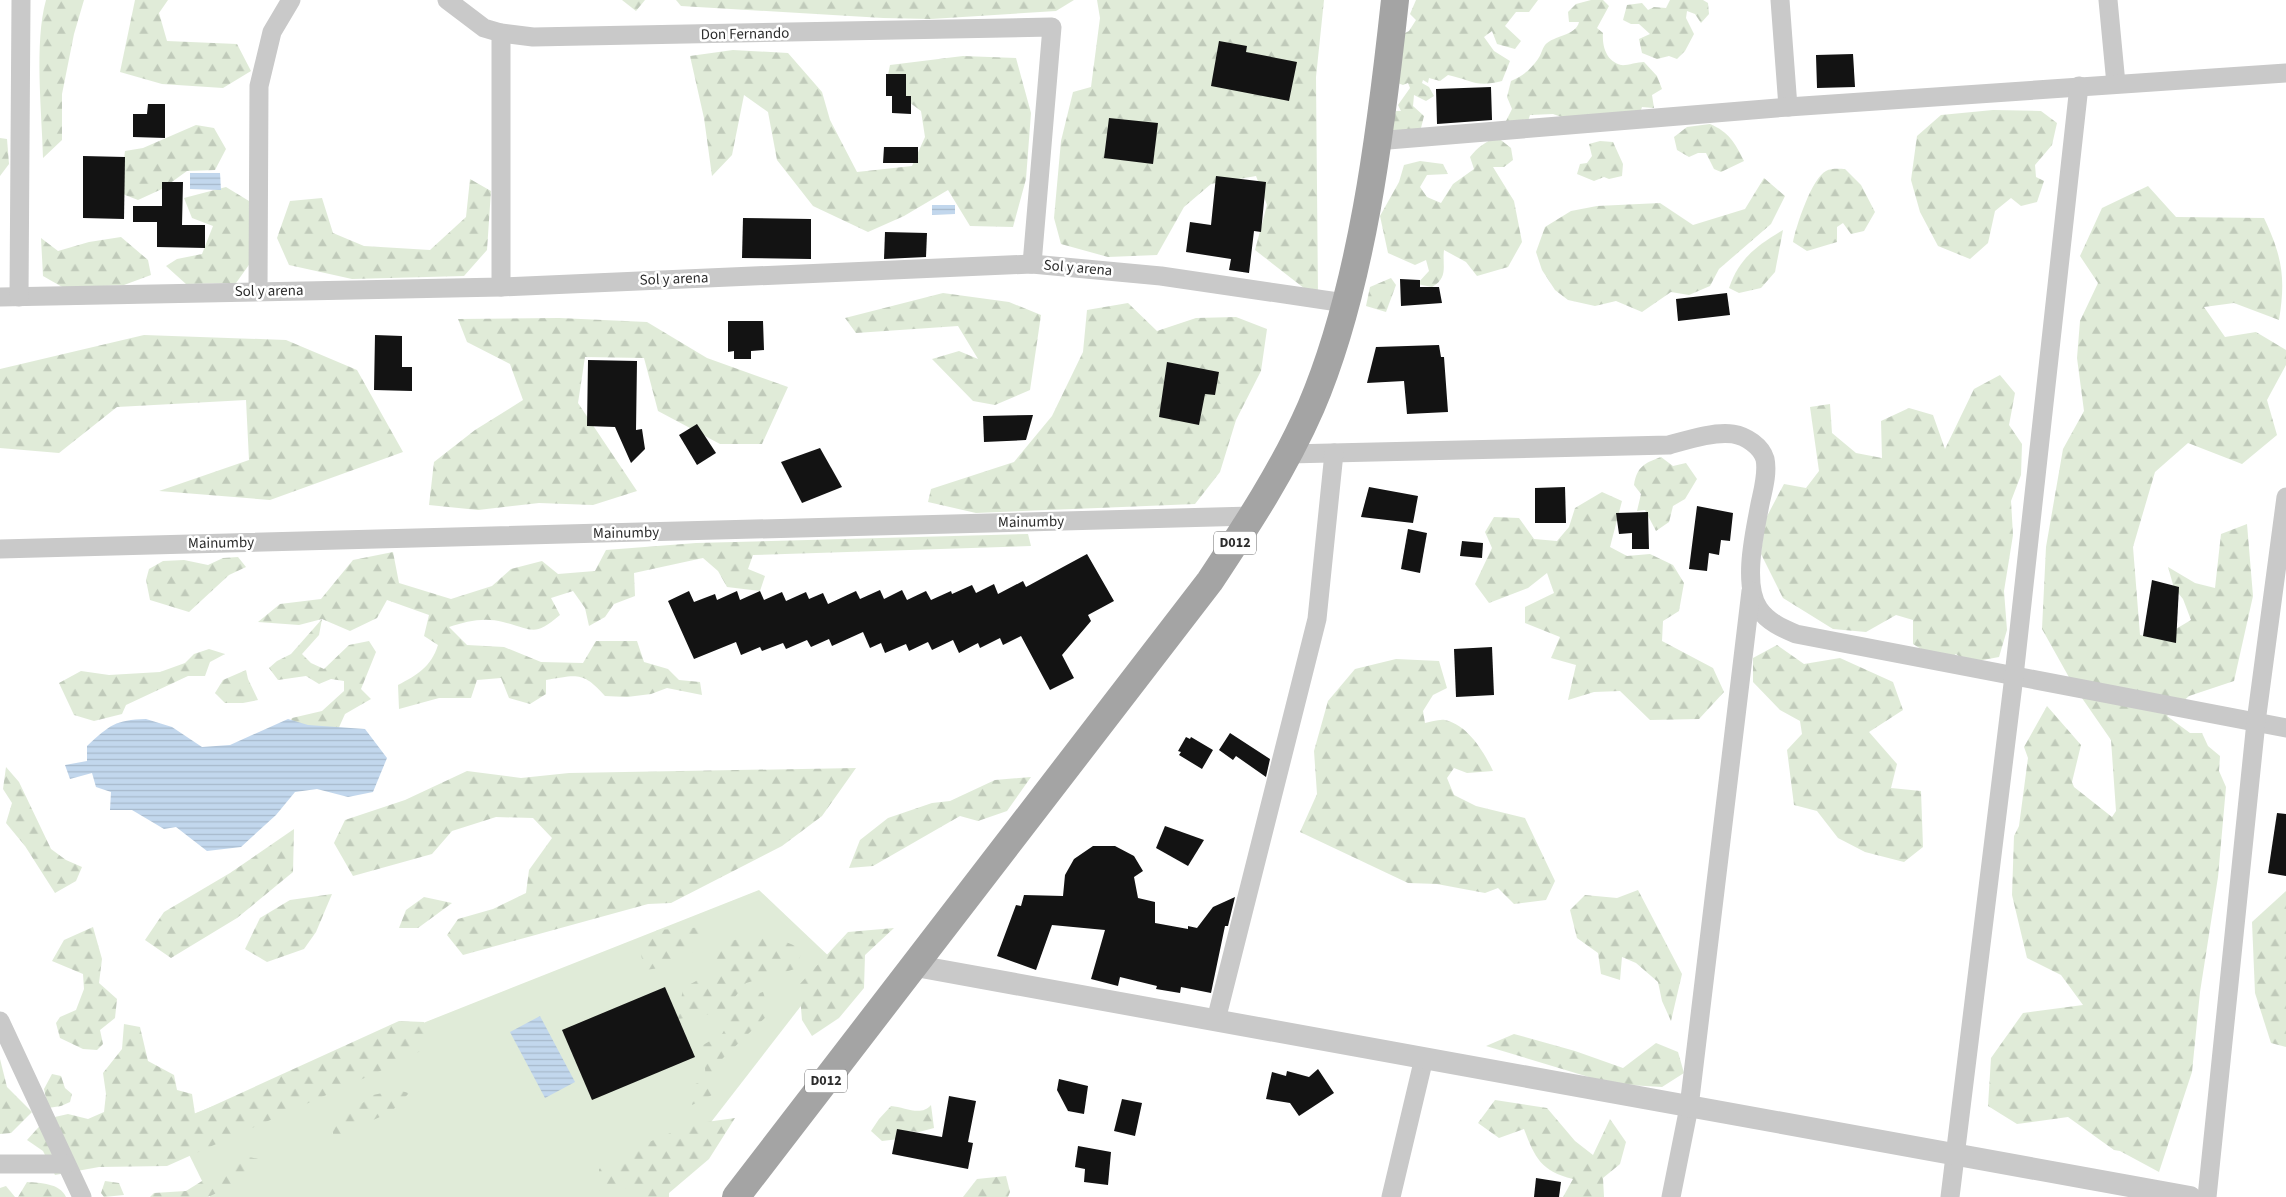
<svg xmlns="http://www.w3.org/2000/svg" width="2286" height="1197" font-family="'Source Sans 3',sans-serif">
	<style>
		.green { fill: #e0ebd8 }
		.forest { fill: url(#forest-firs) }
		.water { fill: url(#water-rules) }
		.building { fill: #131313 }
		.lines { fill: none; stroke-linecap: round; stroke-linejoin: round }
		.minor { stroke: #c9c9c9; stroke-width: 19 }
		.tertiary { stroke: #c9c9c9; stroke-width: 22 }
		.primary { stroke: #a4a4a4; stroke-width: 28 }
		.labels { text-anchor: middle; dominant-baseline: central; stroke-width: 5; stroke-linejoin: round; paint-order: stroke }
		.shield { fill: #fff; stroke: #6b6b6b; stroke-width: 1 }
		.shield-label { font-size: 14px; font-weight: bold; fill: #2c2c2c }
		.street-label { font-size: 15px; fill: #2c2c2c; stroke: #fff }
	</style>
	<defs>
		<pattern id="forest-firs" width="22" height="20" patternUnits="userSpaceOnUse" patternTransform="scale(1.25)"><rect width="22" height="20" fill="#e0ebd8"/><path d="M5 1l3.5 6h-7zM16 11l3.5 6h-7z" fill="#c0caba"/></pattern>
		<pattern id="water-rules" width="6" height="5" patternUnits="userSpaceOnUse" patternTransform="scale(1.25)"><rect width="6" height="5" fill="#c2d7ed"/><path d="M0 2.5h6" fill="none" stroke="#a7b9cb"/></pattern>
	</defs>
	<rect width="100%" height="100%" fill="#fff"/>
	<polygon class="green" points="759,890 835,962 653,1197 210,1197 173,1122"/>
	<g class="forest">
		<path d="M 46,0 L 84,0 L 74,34 L 62,94 L 62,140 L 43,158 C 42,112 34,43 46,0 Z"/>
		<polygon points="135,0 168,0 159,13 167,41 237,44 251,71 223,88 162,84 120,72"/>
		<polygon points="622,0 645,0 636,11"/>
		<polygon points="676,0 1074,0 1056,11 931,19 883,18 681,6"/>
		<polygon points="1097,0 1324,0 1316,77 1318,299 1255,250 1267,205 1256,176 1211,184 1184,207 1157,255 1108,257 1061,244 1054,218 1061,141 1073,92 1091,87 1100,18"/>
		<path d="M 1416,0 L 1538,0 L 1529,12 L 1516,12 L 1505,26 L 1521,41 L 1515,49 L 1497,44 L 1492,31 L 1484,37 L 1494,51 L 1510,61 L 1502,81 C 1476,88 1472,80 1448,75 L 1440,81 L 1429,78 L 1428,83 L 1423,80 L 1422,83 L 1429,87 L 1434,96 L 1426,101 L 1414,95 L 1413,106 L 1424,116 L 1420,132 L 1385,144 L 1396,111 L 1401,111 L 1398,105 L 1410,88 L 1408,83 L 1403,85 L 1395,82 L 1399,36 L 1409,31 L 1416,20 L 1410,14 Z"/>
		<path d="M 1591,0 L 1603,0 L 1609,6 L 1597,28 L 1603,33 C 1602,46 1606,61 1621,65 C 1626,66 1637,62 1644,62 L 1657,76 L 1662,89 L 1652,95 L 1654,108 L 1642,107 L 1640,113 L 1570,120 L 1553,114 L 1530,115 L 1528,121 L 1520,125 L 1506,121 L 1512,109 L 1507,97 L 1511,81 C 1523,76 1530,70 1538,59 C 1541,55 1542,49 1545,45 C 1554,35 1576,36 1579,22 L 1569,22 L 1568,12 L 1576,4 Z"/>
		<polygon points="1670,0 1703,0 1708,3 1709,14 1701,23 1695,14 1687,11 1686,18 1694,34 1685,51 1677,59 1669,56 1657,59 1642,53 1639,39 1650,34 1639,24 1631,24 1623,20 1627,5 1642,3 1648,10 1654,7 1666,8"/>
		<polygon points="733,50 788,53 822,92 830,120 857,172 912,166 925,137 921,111 886,85 890,65 963,56 1016,58 1031,113 1026,179 1013,227 970,226 948,190 904,216 868,232 813,206 777,160 768,112 744,95 732,155 712,176 704,118 690,56"/>
		<polygon points="1993,110 2041,111 2057,123 2052,145 2035,165 2036,177 2044,181 2037,202 2021,206 2011,198 1995,211 1988,243 1970,259 1938,246 1920,212 1911,180 1917,136 1941,115"/>
		<path d="M 1710,124 C 1729,132 1735,143 1744,161 L 1721,172 L 1714,169 L 1706,153 L 1698,153 L 1689,157 L 1677,150 L 1674,137 L 1687,127 Z"/>
		<polygon points="196,125 214,128 226,149 215,170 187,171 162,189 138,200 120,193 125,151 143,148"/>
		<path d="M 1497,137 L 1511,148 L 1513,160 L 1504,167 L 1493,167 L 1514,201 L 1522,242 L 1508,267 L 1477,276 L 1466,262 L 1444,250 C 1442,266 1449,277 1432,287 L 1417,284 L 1429,271 L 1426,260 L 1415,265 L 1388,253 L 1380,216 L 1399,182 L 1404,165 L 1420,161 L 1443,164 L 1448,174 L 1427,175 L 1420,187 L 1427,197 L 1441,203 L 1453,184 L 1474,169 L 1470,157 C 1478,147 1485,142 1497,137 Z"/>
		<polygon points="0,138 7,139 9,164 0,176"/>
		<polygon points="1600,141 1613,142 1623,164 1622,176 1609,179 1604,177 1594,181 1577,174 1580,164 1587,163 1592,156 1589,144"/>
		<path d="M 1845,169 L 1861,185 L 1875,212 L 1864,231 L 1851,234 L 1843,223 L 1837,227 L 1837,242 L 1807,251 L 1793,242 C 1796,226 1812,178 1826,171 C 1831,168 1840,169 1845,169 Z"/>
		<polygon points="1764,178 1785,196 1771,224 1719,269 1710,286 1689,295 1671,292 1642,312 1616,301 1595,306 1568,300 1555,290 1542,270 1536,252 1545,227 1571,211 1597,206 1660,203 1693,225 1745,209"/>
		<polygon points="470,179 491,191 487,250 464,276 352,279 289,265 277,238 290,201 322,198 333,233 364,246 430,250 466,217"/>
		<path d="M 2148,186 L 2176,217 L 2264,218 C 2282,256 2286,278 2279,320 L 2234,303 L 2204,307 L 2225,337 L 2256,332 L 2286,350 L 2286,365 L 2267,400 L 2277,435 L 2242,464 L 2188,443 L 2155,472 L 2133,547 L 2140,635 L 2159,639 L 2191,620 L 2183,599 L 2174,588 L 2168,567 L 2195,583 L 2215,588 L 2221,534 L 2247,524 L 2253,596 L 2234,681 L 2189,696 L 2167,716 L 2190,733 L 2202,733 L 2208,746 L 2220,756 L 2219,771 L 2226,787 L 2218,877 L 2200,992 L 2192,1072 L 2159,1172 L 2120,1151 L 2114,1150 L 2068,1117 L 2017,1124 L 1988,1106 L 1991,1058 L 2023,1013 L 2083,1005 L 2061,975 L 2027,958 L 2012,895 L 2014,836 L 2019,826 L 2028,758 L 2024,747 L 2047,706 L 2081,745 L 2072,782 L 2074,787 L 2112,817 L 2116,811 L 2111,740 L 2075,688 L 2042,629 L 2046,547 L 2063,449 L 2084,411 L 2077,358 L 2080,321 L 2098,283 L 2080,256 L 2102,208 Z"/>
		<polygon points="226,187 249,201 251,262 236,283 186,284 166,266 177,259 202,254 213,226 192,218 184,198"/>
		<path d="M 1783,230 L 1775,272 L 1761,288 L 1739,293 L 1729,288 C 1739,258 1757,246 1783,230 Z"/>
		<polygon points="121,237 148,260 151,275 124,285 64,288 43,276 41,238 58,251 89,242"/>
		<polygon points="1391,278 1396,285 1386,312 1366,306 1370,287"/>
		<polygon points="943,293 1009,302 1041,315 1030,390 995,405 973,401 932,359 959,351 978,359 958,326 856,333 845,318"/>
		<polygon points="1128,303 1157,331 1196,318 1236,317 1267,329 1261,371 1236,420 1220,472 1195,504 976,513 928,502 931,489 1014,462 1052,416 1083,352 1087,310"/>
		<polygon points="559,318 647,322 707,358 788,387 762,444 720,444 658,411 644,358 585,357 578,403 637,491 593,505 539,503 478,510 429,505 434,462 475,430 523,400 510,364 467,342 458,319"/>
		<polygon points="144,335 286,340 357,370 403,452 270,500 159,491 249,460 246,400 117,407 59,453 0,448 0,369"/>
		<polygon points="2000,375 2015,393 2009,425 2022,444 2021,475 2011,501 2013,535 2004,591 2007,630 1999,657 1967,663 1956,654 1944,663 1913,644 1913,620 1896,615 1866,632 1833,629 1783,598 1761,554 1765,520 1784,484 1806,488 1819,471 1810,407 1830,404 1832,433 1856,453 1882,458 1881,421 1909,408 1933,415 1945,449 1974,389"/>
		<path d="M 1661,457 L 1673,466 L 1686,463 L 1697,479 L 1685,499 L 1673,506 L 1669,522 L 1656,531 L 1645,510 L 1637,511 L 1641,494 L 1634,485 C 1637,466 1645,463 1661,457 Z"/>
		<polygon points="1602,492 1622,501 1610,547 1627,556 1650,554 1673,565 1684,583 1679,611 1663,621 1662,641 1713,668 1724,692 1699,719 1650,720 1620,691 1594,692 1568,700 1576,665 1551,658 1560,637 1525,623 1525,607 1554,593 1547,573 1528,588 1489,603 1475,584 1492,548 1485,532 1494,517 1519,518 1534,539 1557,541 1569,527 1575,508"/>
		<path d="M 1028,534 L 1031,546 L 753,555 L 748,569 L 765,576 L 760,591 L 727,587 L 718,571 L 703,558 L 634,573 L 635,596 L 614,604 L 605,617 L 589,626 L 585,608 L 573,591 L 551,598 L 560,615 C 533,638 533,629 503,622 C 485,617 467,621 449,627 L 467,645 L 504,647 L 541,662 L 583,663 L 596,641 L 637,641 L 644,662 L 668,669 L 679,680 L 700,682 L 702,695 L 667,688 L 651,694 L 627,697 L 605,696 C 583,671 577,675 546,680 L 546,694 L 530,704 L 509,698 L 501,678 L 477,680 L 471,698 L 439,698 L 399,709 L 398,685 C 417,675 431,667 438,645 L 424,636 L 429,615 L 387,600 L 377,618 L 350,631 L 322,619 L 319,635 L 302,654 L 311,663 L 324,669 L 349,645 L 369,641 L 376,652 L 361,689 L 371,699 L 345,714 L 336,734 L 287,728 L 292,718 L 322,711 L 344,691 L 344,681 L 331,679 L 319,684 L 306,676 L 278,680 L 269,668 L 277,661 L 291,654 L 322,619 L 299,625 L 258,622 L 280,604 L 321,599 L 353,560 L 393,552 L 399,583 L 451,599 L 492,586 L 511,569 L 542,561 L 558,574 L 595,571 L 606,550 L 696,543 Z"/>
		<polygon points="238,557 246,567 229,575 189,612 150,600 146,580 149,569 163,561 184,560 208,565 223,558"/>
		<polygon points="1777,645 1804,664 1840,658 1893,682 1903,710 1869,732 1897,764 1891,788 1921,791 1923,847 1904,862 1865,852 1838,838 1817,811 1794,805 1787,750 1802,734 1800,721 1780,710 1753,682 1753,658"/>
		<polygon points="209,649 225,654 210,662 205,676 188,676 126,705 122,714 94,721 74,715 59,683 81,671 109,675 160,672 185,663 194,654"/>
		<path d="M 1396,659 L 1439,661 L 1447,688 L 1433,695 L 1423,711 L 1425,723 C 1431,722 1439,719 1445,720 C 1468,725 1484,752 1493,771 L 1467,773 L 1454,768 L 1447,778 L 1454,795 L 1476,806 L 1525,818 L 1555,881 L 1546,900 L 1514,904 L 1498,888 L 1485,893 L 1437,884 L 1408,883 L 1300,832 L 1317,794 L 1314,751 L 1328,701 L 1355,669 Z"/>
		<polygon points="246,670 248,679 258,700 243,703 225,703 215,693 223,680"/>
		<polygon points="6,767 19,782 51,849 66,860 82,867 76,881 55,893 25,846 6,823 12,803 3,789"/>
		<polygon points="856,768 822,816 782,846 671,903 648,904 463,955 447,935 458,919 493,909 526,893 529,870 552,838 533,818 496,817 452,831 432,854 353,876 334,843 345,820 405,800 467,771 521,778 569,773"/>
		<polygon points="1031,777 1007,811 978,821 960,816 873,866 849,868 860,840 888,818 932,803 950,801 995,780"/>
		<polygon points="294,829 293,872 237,918 171,958 145,940 164,912 230,873"/>
		<polygon points="1638,890 1682,974 1671,1021 1662,1001 1658,982 1636,963 1622,957 1620,980 1601,974 1598,953 1577,938 1570,910 1585,895 1617,898"/>
		<polygon points="2286,891 2286,1047 2271,1043 2255,993 2252,922"/>
		<polygon points="332,894 316,932 304,949 267,962 245,949 260,918 290,900"/>
		<polygon points="424,897 452,903 418,928 399,928 406,910"/>
		<polygon points="93,927 102,959 99,983 117,999 115,1018 100,1030 103,1044 97,1050 83,1049 60,1038 56,1023 60,1017 76,1010 84,989 83,974 52,961 64,940"/>
		<path d="M 706,927 C 689,963 685,965 645,970 L 641,955 L 657,930 Z"/>
		<polygon points="894,928 865,955 864,988 839,1018 812,1036 802,1020 799,985 848,932"/>
		<polygon points="764,933 803,949 795,969 746,983 723,1012 678,1019 683,988 715,971 714,945"/>
		<polygon points="763,992 770,1013 723,1058 707,1079 714,1077 712,1095 692,1105 690,1086 706,1080 703,1045 722,1034 743,998"/>
		<polygon points="399,1021 424,1022 424,1049 398,1063 167,1166 99,1167 55,1175 43,1151 27,1140 46,1119 68,1114 88,1119 104,1112 106,1094 103,1073 122,1049 124,1024 140,1027 148,1061 174,1075 177,1090 192,1094 195,1114"/>
		<polygon points="1514,1034 1575,1051 1623,1068 1656,1043 1678,1052 1684,1073 1662,1087 1612,1084 1486,1046"/>
		<polygon points="0,1059 7,1087 32,1112 11,1133 0,1134"/>
		<polygon points="52,1074 61,1076 65,1088 72,1094 70,1102 61,1106 48,1108 44,1089"/>
		<polygon points="397,1090 409,1093 391,1112 333,1138 333,1125 373,1095"/>
		<path d="M 1495,1100 L 1547,1108 L 1575,1141 L 1593,1155 L 1610,1119 L 1626,1142 L 1620,1164 L 1603,1178 L 1604,1197 L 1563,1197 L 1573,1179 C 1541,1171 1535,1158 1524,1129 L 1499,1138 L 1478,1123 Z"/>
		<path d="M 931,1105 L 934,1128 L 919,1132 L 907,1131 L 899,1139 L 882,1141 L 871,1131 L 879,1119 L 891,1106 C 905,1107 921,1117 931,1105 Z"/>
		<polygon points="735,1118 709,1159 669,1193 669,1197 636,1197 630,1188 599,1191 599,1169 649,1142 692,1124"/>
		<polygon points="244,1156 259,1159 251,1177 208,1197 150,1197 154,1193 186,1191 202,1181 221,1174 224,1163"/>
		<polygon points="1006,1176 1010,1192 1008,1197 963,1197 977,1179"/>
		<polygon points="105,1181 119,1183 124,1195 104,1197 101,1193"/>
		<path d="M 27,1182 C 40,1183 60,1183 66,1197 L 18,1197 Z"/>
		<polygon points="6,1186 15,1197 0,1197 0,1188"/>
	</g>
	<g class="water">
		<polygon points="190,173 220,173 221,190 190,189"/>
		<polygon points="932,205 955,205 955,214 932,215"/>
		<path d="M 146,719 L 172,727 L 202,747 L 230,745 L 288,719 L 308,725 L 365,729 L 387,758 L 373,792 L 348,797 L 317,789 L 295,792 L 276,815 L 241,847 L 207,851 L 176,827 L 164,829 L 132,810 L 110,810 L 111,792 L 96,787 L 92,773 L 70,779 L 65,765 L 87,761 L 87,746 C 110,725 115,720 146,719 Z"/>
		<polygon points="540,1016 575,1082 545,1098 510,1032"/>
	</g>
	<g class="building">
		<polygon points="1219,41 1247,46 1246,52 1297,62 1289,101 1211,86"/>
		<polygon points="1853,54 1855,87 1817,88 1816,55"/>
		<polygon points="886,74 906,74 906,96 894,96 911,96 911,114 892,113 892,96 886,96"/>
		<polygon points="1491,87 1492,120 1437,124 1436,89"/>
		<polygon points="148,104 165,104 165,138 133,137 133,114 147,114"/>
		<polygon points="1109,118 1158,123 1153,164 1104,158"/>
		<polygon points="884,147 918,147 918,163 883,163"/>
		<polygon points="83,156 125,157 124,219 83,218"/>
		<polygon points="1216,176 1266,182 1261,232 1254,231 1249,273 1229,270 1231,259 1186,252 1190,222 1211,225"/>
		<polygon points="162,182 183,182 182,225 205,225 205,248 157,247 157,222 133,222 133,206 162,206"/>
		<polygon points="743,218 811,219 811,259 742,258"/>
		<polygon points="885,232 927,233 926,257 884,259"/>
		<polygon points="1400,279 1420,280 1420,287 1439,287 1442,303 1401,306"/>
		<polygon points="1727,293 1730,315 1678,321 1676,299"/>
		<polygon points="728,321 763,321 764,350 751,351 751,359 734,359 734,351 728,352"/>
		<polygon points="375,335 402,336 402,367 412,367 412,391 374,390"/>
		<polygon points="1439,345 1441,357 1444,357 1448,412 1407,414 1404,381 1367,383 1376,347"/>
		<polygon points="588,360 637,361 636,430 642,429 645,449 631,463 615,427 587,426"/>
		<polygon points="1167,362 1219,372 1215,395 1205,394 1199,425 1159,417"/>
		<polygon points="1033,415 1026,440 984,442 983,416"/>
		<polygon points="697,424 716,453 697,465 679,435"/>
		<polygon points="820,448 842,487 802,503 781,462"/>
		<polygon points="1369,487 1418,496 1413,523 1361,517"/>
		<polygon points="1565,487 1566,523 1535,523 1535,488"/>
		<polygon points="1697,506 1733,513 1730,541 1721,540 1719,555 1709,553 1707,571 1689,569"/>
		<polygon points="1648,512 1649,549 1632,549 1632,533 1619,534 1616,513"/>
		<polygon points="1408,529 1427,533 1420,573 1401,569"/>
		<polygon points="1462,541 1483,543 1482,558 1460,556"/>
		<polygon points="1087,554 1114,601 1088,615 1091,621 1062,655 1074,678 1050,690 1021,636 1003,645 1000,638 980,648 978,643 959,653 953,640 932,650 928,642 909,651 906,644 885,653 881,643 870,648 863,632 832,646 829,639 811,647 807,640 786,649 783,643 762,651 760,647 741,655 736,642 694,659 668,601 689,591 694,602 715,594 717,600 737,591 740,600 760,591 764,600 782,592 786,601 806,592 809,599 823,593 828,604 856,591 860,599 880,590 884,599 902,590 907,600 926,591 931,600 951,591 952,594 972,585 976,593 994,584 998,594 1023,581 1026,587"/>
		<polygon points="2152,580 2179,587 2176,643 2143,636"/>
		<polygon points="1492,647 1494,695 1456,697 1454,649"/>
		<polygon points="1230,733 1270,759 1266,777 1236,756 1233,760 1219,750"/>
		<polygon points="1186,737 1190,739 1191,737 1213,750 1202,769 1179,755 1181,752 1178,751"/>
		<polygon points="2277,813 2286,814 2286,876 2268,873"/>
		<polygon points="1165,826 1204,840 1188,866 1156,848"/>
		<polygon points="1093,846 1115,846 1134,856 1143,871 1134,877 1138,898 1155,902 1155,923 1188,929 1188,926 1197,928 1213,907 1235,897 1228,926 1225,926 1211,993 1181,987 1180,993 1156,989 1157,986 1120,977 1118,986 1091,979 1105,930 1052,925 1036,970 997,956 1016,905 1021,906 1024,895 1063,896 1065,875 1074,859"/>
		<polygon points="665,987 695,1057 592,1100 562,1030"/>
		<polygon points="1318,1069 1334,1093 1299,1116 1290,1103 1266,1099 1272,1072 1286,1076 1287,1071 1309,1077"/>
		<polygon points="1059,1079 1088,1086 1084,1114 1068,1111 1057,1090"/>
		<polygon points="949,1096 976,1101 968,1142 973,1143 968,1169 892,1154 897,1129 942,1137"/>
		<polygon points="1122,1099 1142,1103 1135,1136 1114,1131"/>
		<polygon points="1078,1146 1111,1152 1108,1185 1084,1182 1085,1169 1075,1167"/>
		<polygon points="1536,1178 1561,1182 1559,1197 1534,1197"/>
	</g>
	<g class="lines">
		<g class="minor">
			<polyline points="447,0 484,28 501,33 533,37 1052,27 1032,264"/>
			<polyline points="1780,0 1788,107"/>
			<polyline points="2108,0 2116,84"/>
			<polyline points="501,33 501,287"/>
			<polyline points="1376,141 1788,107 2286,73"/>
			<polyline points="258,291 259,86 272,32 291,0"/>
			<polyline points="0,297 501,287 1032,264 1161,276 1345,303"/>
			<polyline points="19,297 21,0"/>
			<path d="M 1288,454 L 1669,445 C 1687,440 1715,431 1733,434 C 1746,436 1761,446 1765,459 C 1768,473 1763,490 1760,504 C 1755,531 1742,585 1759,609 C 1768,622 1782,628 1796,634 L 2286,728"/>
			<polyline points="0,549 1252,516"/>
			<polyline points="1216,1020 1317,619 1334,453"/>
			<polyline points="0,1021 82,1197"/>
			<polyline points="0,1164 66,1164"/>
			<polyline points="1391,1197 1424,1058"/>
			<polyline points="1671,1197 1689,1107 1751,591"/>
			<polyline points="1950,1197 2014,676 2079,86"/>
			<polyline points="2207,1197 2256,722 2286,497"/>
		</g>
		<polyline class="tertiary" points="916,966 2190,1197"/>
		<path class="primary" d="M 736,1197 L 1210,581 C 1247,525 1284,469 1311,407 C 1362,288 1381,130 1395,0"/>
	</g>
	<g class="labels">
		<g class="shield">
			<rect x="1214" y="531.5" width="42" height="23" rx="4"/>
			<rect x="805" y="1069.5" width="42" height="23" rx="4"/>
		</g>
		<g class="shield-label">
			<text x="1235" y="543">D012</text>
			<text x="826" y="1081">D012</text>
		</g>
		<g class="street-label">
			<text transform="translate(745 34) rotate(-1)">Don Fernando</text>
			<text transform="translate(1078 268) rotate(5)">Sol y arena</text>
			<text transform="translate(674 279) rotate(-2)">Sol y arena</text>
			<text transform="translate(269 291) rotate(-1)">Sol y arena</text>
			<text transform="translate(1031 522) rotate(-1)">Mainumby</text>
			<text transform="translate(626 533) rotate(-1)">Mainumby</text>
			<text transform="translate(221 543) rotate(-1)">Mainumby</text>
		</g>
	</g>
</svg>
